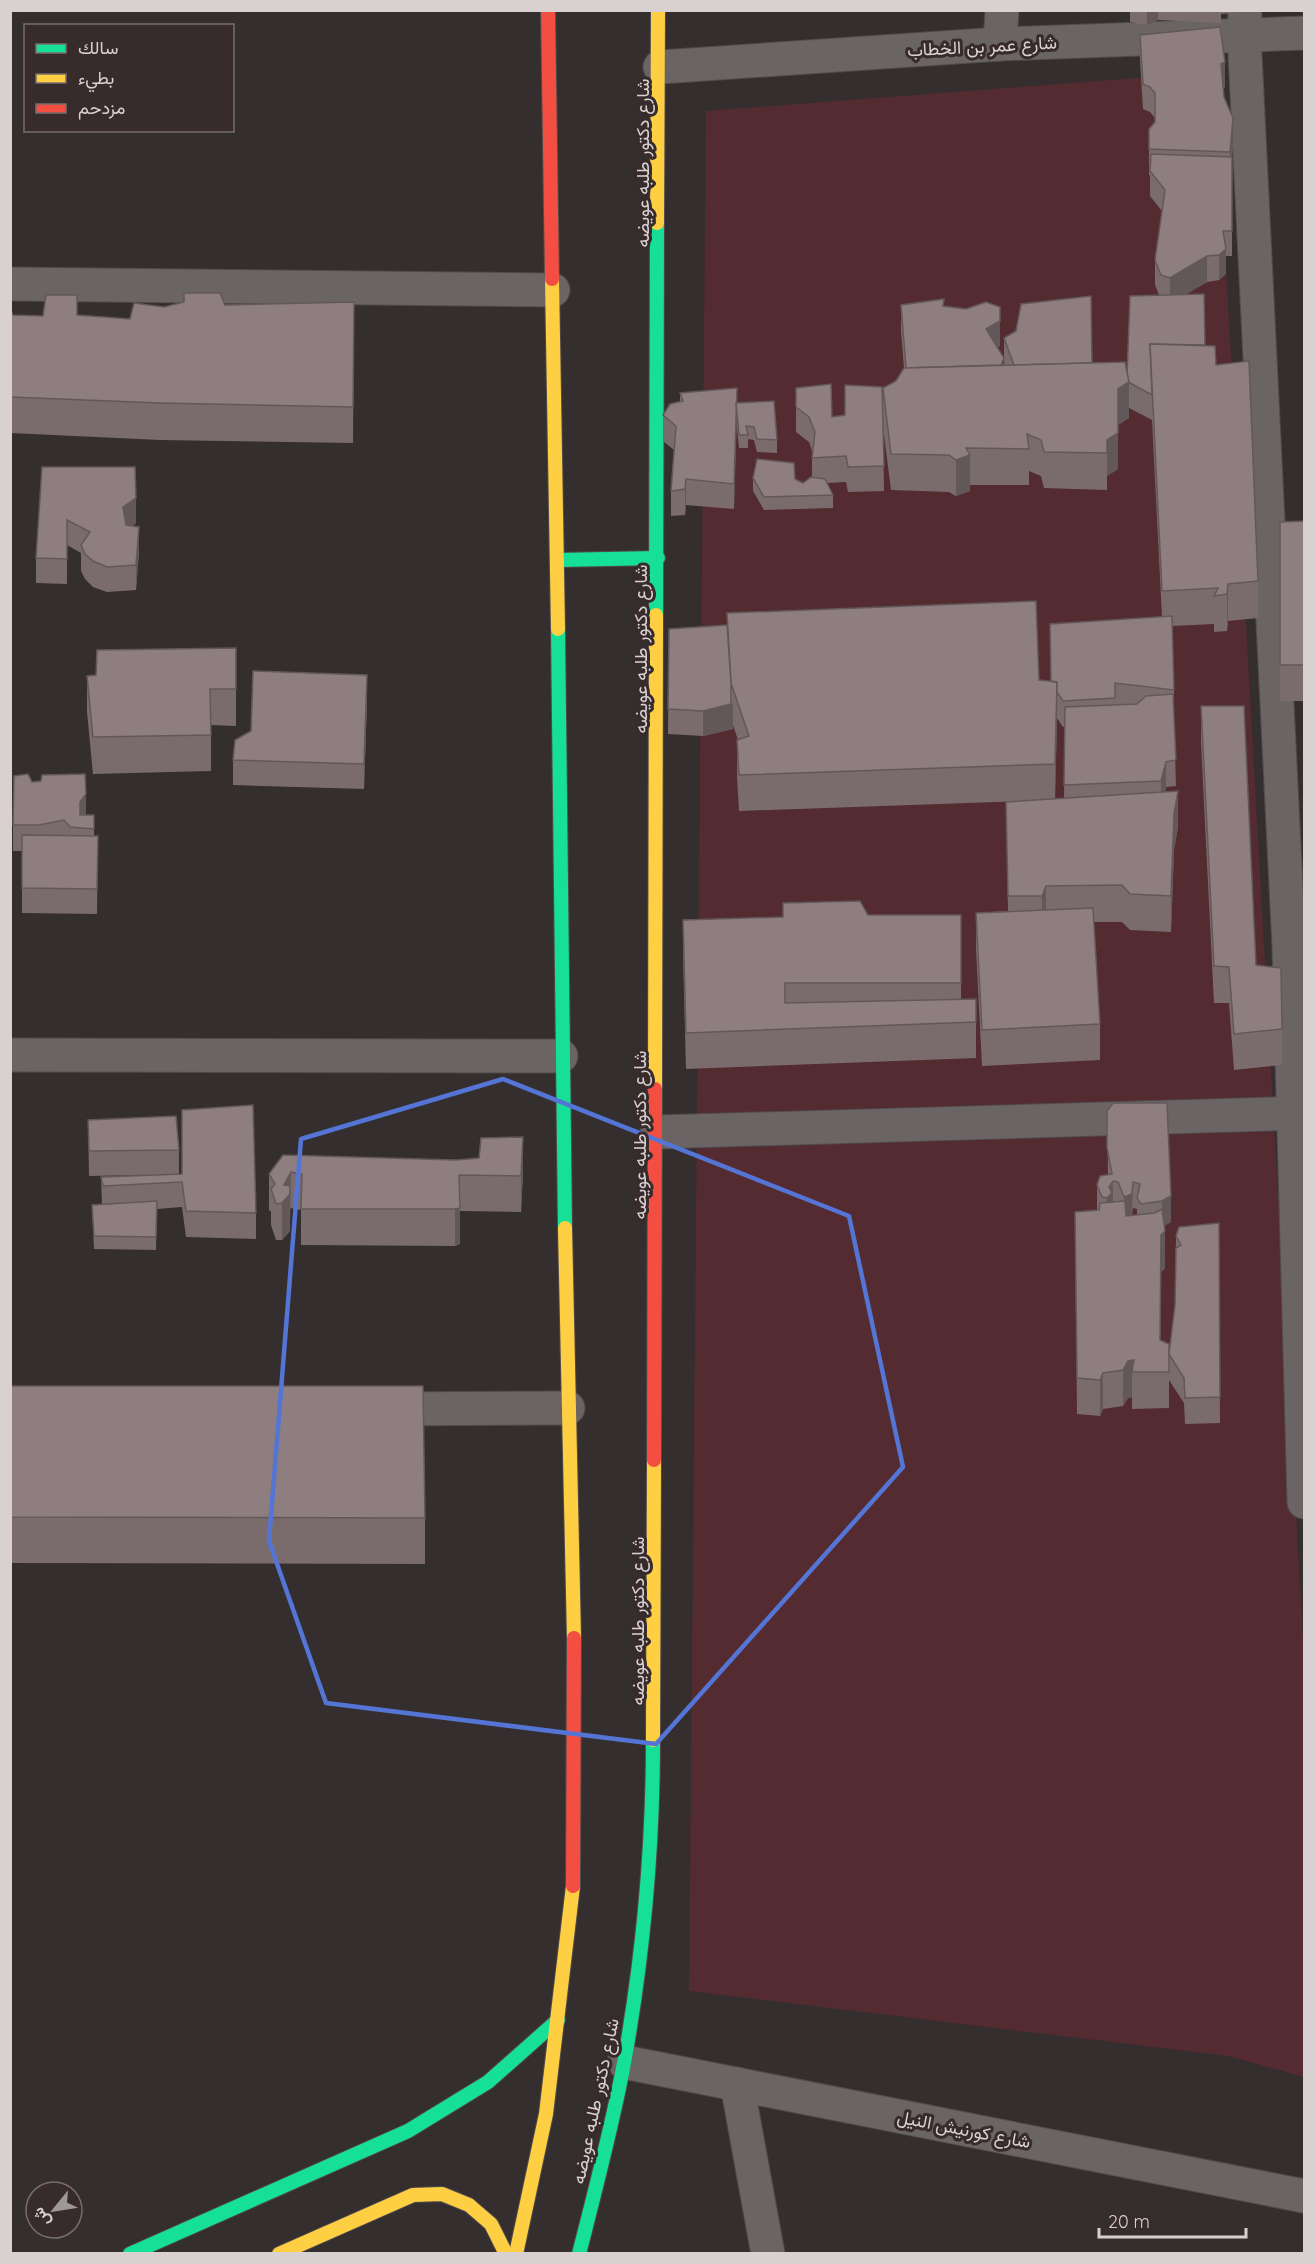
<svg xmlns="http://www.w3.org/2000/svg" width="1315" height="2264" font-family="Quicksand,Vazirmatn,sans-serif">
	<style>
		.green { fill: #532b31 }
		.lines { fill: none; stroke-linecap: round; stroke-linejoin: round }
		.street-casing { stroke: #514b4b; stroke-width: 35 }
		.fast-casing { stroke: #514b4b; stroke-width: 16 }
		.slow-casing { stroke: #514b4b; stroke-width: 16 }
		.jam-casing { stroke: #514b4b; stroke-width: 16 }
		.street { stroke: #6a6464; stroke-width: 33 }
		.fast { stroke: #16e098; stroke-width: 14 }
		.slow { stroke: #ffcf43; stroke-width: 14 }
		.jam { stroke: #f24e42; stroke-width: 14 }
		.wall { fill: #7a6c6d; fill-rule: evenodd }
		.shaded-wall { fill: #635859 }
		.building { fill: #8e7e7f; stroke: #635859; stroke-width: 1.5 }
		.marked { fill: none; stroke: #5575d6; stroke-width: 4.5; stroke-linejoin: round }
		.labels { text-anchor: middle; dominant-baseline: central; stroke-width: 6; stroke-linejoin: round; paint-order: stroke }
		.street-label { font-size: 18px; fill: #d9d1d1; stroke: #372b2c }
	</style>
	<rect width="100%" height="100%" fill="#342e2e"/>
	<polygon class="green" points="1215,72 1304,1658 1304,2077 1228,2056 689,1991 706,111"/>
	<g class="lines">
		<defs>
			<g id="street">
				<polyline points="1245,10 1244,34 1289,947 1304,1502"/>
				<polyline points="1000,44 1002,10"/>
				<polyline points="660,67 1000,44 1304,33"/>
				<polyline points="10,284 553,290"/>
				<polyline points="10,1055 561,1056"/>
				<polyline points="657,1132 1304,1113"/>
				<polyline points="379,1409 568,1408"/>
				<polyline points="624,2062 1304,2196"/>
				<polyline points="737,2084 768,2254"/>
			</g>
			<g id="fast">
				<polyline points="557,560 658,558"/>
				<polyline points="656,615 657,223"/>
				<polyline points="558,629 565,1228"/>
				<polyline points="130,2254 408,2131 488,2082 558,2020"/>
				<path d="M 579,2254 C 595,2191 612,2127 624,2063 C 643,1957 653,1847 653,1740"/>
			</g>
			<g id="slow">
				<polyline points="657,223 658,10"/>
				<polyline points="552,279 558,629"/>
				<polyline points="655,1089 656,615"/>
				<polyline points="565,1228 574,1638"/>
				<polyline points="653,1740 654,1460"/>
				<polyline points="279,2254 413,2195 442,2194 469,2205 491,2224 506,2254"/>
				<polyline points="516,2254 546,2114 573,1886"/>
			</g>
			<g id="jam">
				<polyline points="548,10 552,279"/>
				<polyline points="654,1460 655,1089"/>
				<polyline points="573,1886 574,1638"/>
			</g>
		</defs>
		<use href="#street" class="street-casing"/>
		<use href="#fast" class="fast-casing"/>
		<use href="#slow" class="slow-casing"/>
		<use href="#jam" class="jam-casing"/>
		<use href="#street" class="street"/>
		<use href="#fast" class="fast"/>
		<use href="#slow" class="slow"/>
		<use href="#jam" class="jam"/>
	</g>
	<g class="wall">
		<polygon points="1130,10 1235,10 1234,13 1221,14 1221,23 1158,20 1147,25 1130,22"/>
		<path d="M 1140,35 L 1225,88 L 1224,88 L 1224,97 L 1233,143 L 1232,157 L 1232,256 L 1226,256 L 1226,274 L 1219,280 L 1207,282 L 1186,294 L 1205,345 L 1216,365 L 1258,581 L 1258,618 L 1228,621 L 1227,631 L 1214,632 L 1214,624 L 1172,626 L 1174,690 L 1174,715 L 1176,786 L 1166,787 L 1165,792 L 1178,827 L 1174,850 L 1171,932 L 1130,930 L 1122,922 L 1094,922 L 1100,1024 L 1100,1060 L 982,1066 L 976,949 L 976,913 L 1008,911 L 1006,802 L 1022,801 L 739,811 L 737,777 L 737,740 L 738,740 L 733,725 L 733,729 L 703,736 L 668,734 L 669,629 L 727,625 L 727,613 L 1039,680 L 1051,681 L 1162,617 L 1152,420 L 1129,408 L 1129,418 L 1118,425 L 1118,469 L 1107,476 L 1107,490 L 1044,488 L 1041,476 L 1029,471 L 1029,485 L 970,485 L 970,491 L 956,496 L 949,492 L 891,490 L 883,427 L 884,491 L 848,492 L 846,482 L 827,483 L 833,495 L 833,508 L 764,510 L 753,491 L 753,478 L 795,479 L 803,483 L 812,477 L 812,451 L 809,442 L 796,432 L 796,388 L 832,417 L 845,415 L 883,388 L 896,381 L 904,368 L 901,331 L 901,305 L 944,306 L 1000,346 L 997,348 L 1004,365 L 1005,365 L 1004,363 L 1004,338 L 1127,374 L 1159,295 L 1155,285 L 1155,260 L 1162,211 L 1150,196 L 1150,175 L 1149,175 L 1149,129 L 1155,122 L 1155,118 L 1150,112 L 1143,109 L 1140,61 ZM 1057,718 L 1063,727 L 1065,726 L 1064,799 L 1055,799 Z"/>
		<polygon points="354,302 353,443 160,440 10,433 10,308 13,315 43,316 77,315 130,319 164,307 225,305"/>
		<polygon points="680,393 737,403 777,440 777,453 757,452 754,440 748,439 748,448 739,448 736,419 734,509 686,505 685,515 671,516 671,491 674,450 663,441 663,415 680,402"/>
		<polygon points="42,467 136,523 132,526 139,552 136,590 107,592 93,587 85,579 81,571 81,553 67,545 67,584 36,583 36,558"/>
		<polygon points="1305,521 1305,701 1280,701 1280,522"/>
		<polygon points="96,675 236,684 236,726 211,725 211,771 93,774 87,712 87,676"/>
		<polygon points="367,701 364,789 233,785 233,760"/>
		<polygon points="1201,706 1256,965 1282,1029 1282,1065 1234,1070 1229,1003 1214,1003 1201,743"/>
		<polygon points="32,782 86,815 94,815 94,836 98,836 97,914 22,913 22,851 13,851 13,825"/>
		<polygon points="868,915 961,915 961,1000 976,999 976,1058 686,1069 683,957 683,920"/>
		<path d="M 1167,1103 L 1171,1222 L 1164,1226 L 1165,1268 L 1161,1272 L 1160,1340 L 1169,1354 L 1175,1305 L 1176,1236 L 1219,1223 L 1220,1423 L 1185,1424 L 1184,1403 L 1169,1380 L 1169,1408 L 1132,1409 L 1132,1397 L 1128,1398 L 1123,1406 L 1103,1409 L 1100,1416 L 1077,1414 L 1075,1212 L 1097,1210 L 1097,1185 L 1108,1175 L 1107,1111 ZM 1133,1208 L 1137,1209 L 1137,1215 L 1132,1216 Z"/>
		<polygon points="88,1120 179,1150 179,1174 256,1213 256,1239 186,1237 182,1207 157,1209 156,1250 94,1249 92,1205 102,1204 101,1177 142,1175 89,1176"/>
		<polygon points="283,1155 523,1173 521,1212 460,1211 460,1244 455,1246 301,1245 301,1210 291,1208 290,1210 290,1231 282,1240 276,1240 271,1225 271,1212 269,1210 269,1174"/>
		<polygon points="10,1386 425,1518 425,1564 10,1563"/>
	</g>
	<g class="shaded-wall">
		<polygon points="1147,10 1158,10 1158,20 1147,25"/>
		<polygon points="1225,62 1225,88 1221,90 1221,64"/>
		<polygon points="1233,118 1233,143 1230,178 1230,152"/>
		<polygon points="1226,249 1226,274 1219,280 1219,255"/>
		<polygon points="1207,256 1207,282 1170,304 1170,278"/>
		<polygon points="1000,307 1000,346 986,355 986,329"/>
		<polygon points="1129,382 1129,418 1118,425 1118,389"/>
		<polygon points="737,388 737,414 734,509 734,484"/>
		<polygon points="1118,433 1118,469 1107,476 1107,440"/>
		<polygon points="970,455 970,491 956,496 956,460"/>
		<polygon points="686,479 686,505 685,515 685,489"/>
		<polygon points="136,498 136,523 123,533 123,507"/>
		<polygon points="139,527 139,552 136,590 136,565"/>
		<polygon points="1228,584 1228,621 1227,631 1227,594"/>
		<polygon points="367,675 367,701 364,789 364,764"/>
		<polygon points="1057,682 1057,718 1055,800 1055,764"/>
		<polygon points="733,704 733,729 703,736 703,711"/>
		<polygon points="1166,762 1166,787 1161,807 1161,781"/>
		<polygon points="1178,791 1178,827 1174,850 1171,932 1171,896 1174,814"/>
		<polygon points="86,794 86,820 80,827 80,802"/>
		<polygon points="1046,886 1046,923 1042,932 1042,896"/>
		<polygon points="523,1137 523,1173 521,1212 521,1176"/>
		<polygon points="291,1172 290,1231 282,1240 282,1203 284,1185"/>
		<polygon points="1113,1181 1113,1207 1107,1224 1107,1198 1109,1187"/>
		<polygon points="1133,1182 1132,1219 1124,1222 1124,1197"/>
		<polygon points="1171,1196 1171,1222 1162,1227 1162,1201"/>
		<polygon points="460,1208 460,1244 455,1246 455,1209"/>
		<polygon points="1165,1231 1165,1268 1161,1272 1160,1377 1161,1235"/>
		<polygon points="1134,1360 1132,1372 1132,1397 1128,1398 1123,1406 1123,1370 1128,1361"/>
		<polygon points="1103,1373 1103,1409 1100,1416 1100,1380"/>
	</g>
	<g class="building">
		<polygon points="1220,27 1225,62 1221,64 1224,97 1233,118 1230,152 1149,149 1149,129 1155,122 1155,93 1150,87 1143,84 1140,35"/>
		<polygon points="1151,154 1232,157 1232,231 1223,231 1226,249 1219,255 1207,256 1170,278 1161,275 1155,260 1165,190 1150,171"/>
		<polygon points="184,293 220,293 225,305 354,302 353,407 160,403 10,397 10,308 13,315 43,316 46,295 77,295 77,315 130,319 134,303 164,307 184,302"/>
		<polygon points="1204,294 1205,345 1150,344 1152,395 1128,382 1127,374 1130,296"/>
		<polygon points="1091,296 1092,363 1014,365 1004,338 1016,331 1021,304"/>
		<polygon points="944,299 943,306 966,309 986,302 1000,307 1000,321 986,329 1004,358 1001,365 906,368 901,305"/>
		<polygon points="1150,344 1215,346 1216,365 1249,361 1258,581 1228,584 1227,594 1214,596 1218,588 1162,591"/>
		<polygon points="1125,362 1129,382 1118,389 1118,433 1107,440 1107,453 1044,452 1041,440 1027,434 1029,449 966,448 970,455 956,460 949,455 891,454 883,388 896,381 904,368"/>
		<polygon points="831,384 832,417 845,415 845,385 882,387 884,466 848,467 846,456 812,458 815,432 809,417 796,407 796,388"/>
		<polygon points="737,388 734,484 686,479 685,489 671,491 676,426 663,415 670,404 683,401 680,393"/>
		<polygon points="774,401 777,440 757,439 754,427 746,426 748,435 739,435 736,403"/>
		<polygon points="757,459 794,463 795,479 803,483 811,477 825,479 833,495 764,497 753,478"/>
		<polygon points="42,467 135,467 136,498 123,507 126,525 139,527 136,565 107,567 93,561 85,554 81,545 90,532 67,520 67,559 36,558"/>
		<polygon points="1305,521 1305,665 1280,665 1280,522"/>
		<polygon points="1036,601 1039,680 1057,682 1055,764 739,775 737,740 749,736 731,683 727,613"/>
		<polygon points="1172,616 1174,690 1115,683 1115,698 1063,701 1057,692 1057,682 1051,681 1050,624"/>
		<polygon points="727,625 731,683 731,704 703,711 668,709 669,629"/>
		<polygon points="236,648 236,689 210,689 211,735 93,737 87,676 96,675 97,650"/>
		<polygon points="253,671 367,675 364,764 233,760 235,740 251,731"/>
		<polygon points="1173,694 1176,760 1166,762 1161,781 1064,785 1065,707 1137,704 1146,696"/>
		<polygon points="1201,706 1244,706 1256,965 1281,968 1282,1029 1234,1034 1229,967 1214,966"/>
		<polygon points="28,774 32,782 41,781 42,775 85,774 86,794 80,802 80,815 94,815 94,829 70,827 64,820 39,825 13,825 14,776"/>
		<polygon points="1178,791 1174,814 1171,896 1130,894 1122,885 1046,886 1042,896 1008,896 1006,802"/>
		<polygon points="22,835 98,836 97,889 22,888"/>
		<polygon points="860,901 868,915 961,915 961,983 785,983 785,1003 976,999 976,1022 686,1033 683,920 783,917 783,903"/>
		<polygon points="1093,908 1100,1024 982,1030 976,913"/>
		<polygon points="1113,1103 1167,1103 1171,1196 1162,1201 1141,1204 1137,1198 1140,1184 1133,1182 1132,1194 1124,1197 1118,1182 1113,1181 1109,1187 1112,1193 1107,1198 1102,1197 1097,1185 1100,1176 1112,1174 1107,1148 1107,1111"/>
		<polygon points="253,1105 256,1213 186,1211 182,1182 103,1186 101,1177 182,1174 182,1110"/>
		<polygon points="176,1116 179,1150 89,1151 88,1120"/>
		<polygon points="523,1137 521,1176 459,1175 460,1208 455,1209 301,1209 302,1174 291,1172 284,1185 290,1186 290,1194 282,1203 276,1204 271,1189 275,1184 269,1174 283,1155 456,1160 479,1158 481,1138"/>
		<polygon points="157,1201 156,1237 94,1236 92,1205"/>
		<polygon points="1125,1201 1126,1216 1155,1213 1162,1209 1165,1231 1161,1235 1160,1340 1169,1344 1169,1372 1132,1372 1134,1360 1128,1361 1123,1370 1103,1373 1100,1380 1077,1378 1075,1212 1099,1210 1100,1203"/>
		<polygon points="1219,1223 1220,1397 1185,1398 1184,1378 1169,1354 1175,1305 1176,1248 1181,1245 1176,1236 1179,1227"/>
		<polygon points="10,1386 423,1386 425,1518 10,1517"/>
	</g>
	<path class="marked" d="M 503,1079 L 849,1216 L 903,1467 L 656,1744 L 326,1703 L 269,1541 L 301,1139 Z"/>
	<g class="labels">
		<g class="street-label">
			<text transform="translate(982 46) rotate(-3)">شارع عمر بن الخطاب</text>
			<text transform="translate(642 163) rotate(-90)">شارع دكتور طلبه عويضه</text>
			<text transform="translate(640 649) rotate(-90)">شارع دكتور طلبه عويضه</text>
			<text transform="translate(639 1135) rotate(-90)">شارع دكتور طلبه عويضه</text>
			<text transform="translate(637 1621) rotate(-90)">شارع دكتور طلبه عويضه</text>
			<text transform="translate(595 2101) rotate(-78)">شارع دكتور طلبه عويضه</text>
			<text transform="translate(964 2129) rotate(11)">شارع كورنيش النيل</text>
		</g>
	</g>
	<rect width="1315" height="2264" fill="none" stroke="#d9d1d1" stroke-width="24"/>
	<rect x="24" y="24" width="210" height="108" fill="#372b2c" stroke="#786d6e" stroke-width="1.5"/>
	<rect x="36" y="44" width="30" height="9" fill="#16e098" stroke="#786d6e" stroke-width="1.5"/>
	<text x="78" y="54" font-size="18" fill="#d9d1d1">سالك</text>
	<rect x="36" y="74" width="30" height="9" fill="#ffcf43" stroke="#786d6e" stroke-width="1.5"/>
	<text x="78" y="84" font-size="18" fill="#d9d1d1">بطيء</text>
	<rect x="36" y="104" width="30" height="9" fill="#f24e42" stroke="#786d6e" stroke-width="1.5"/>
	<text x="78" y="114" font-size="18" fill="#d9d1d1">مزدحم</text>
	<g transform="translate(54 2210) rotate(240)"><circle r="28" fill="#372b2c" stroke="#786d6e" stroke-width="1.5"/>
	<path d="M0-4.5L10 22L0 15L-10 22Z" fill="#9f9898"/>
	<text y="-9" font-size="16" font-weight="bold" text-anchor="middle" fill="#d9d1d1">ش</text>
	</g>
	<path d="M1099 2228v9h147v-9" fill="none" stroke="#d9d1d1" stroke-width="3"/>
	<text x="1108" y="2228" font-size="18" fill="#d9d1d1" stroke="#372b2c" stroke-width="4.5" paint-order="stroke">20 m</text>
</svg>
